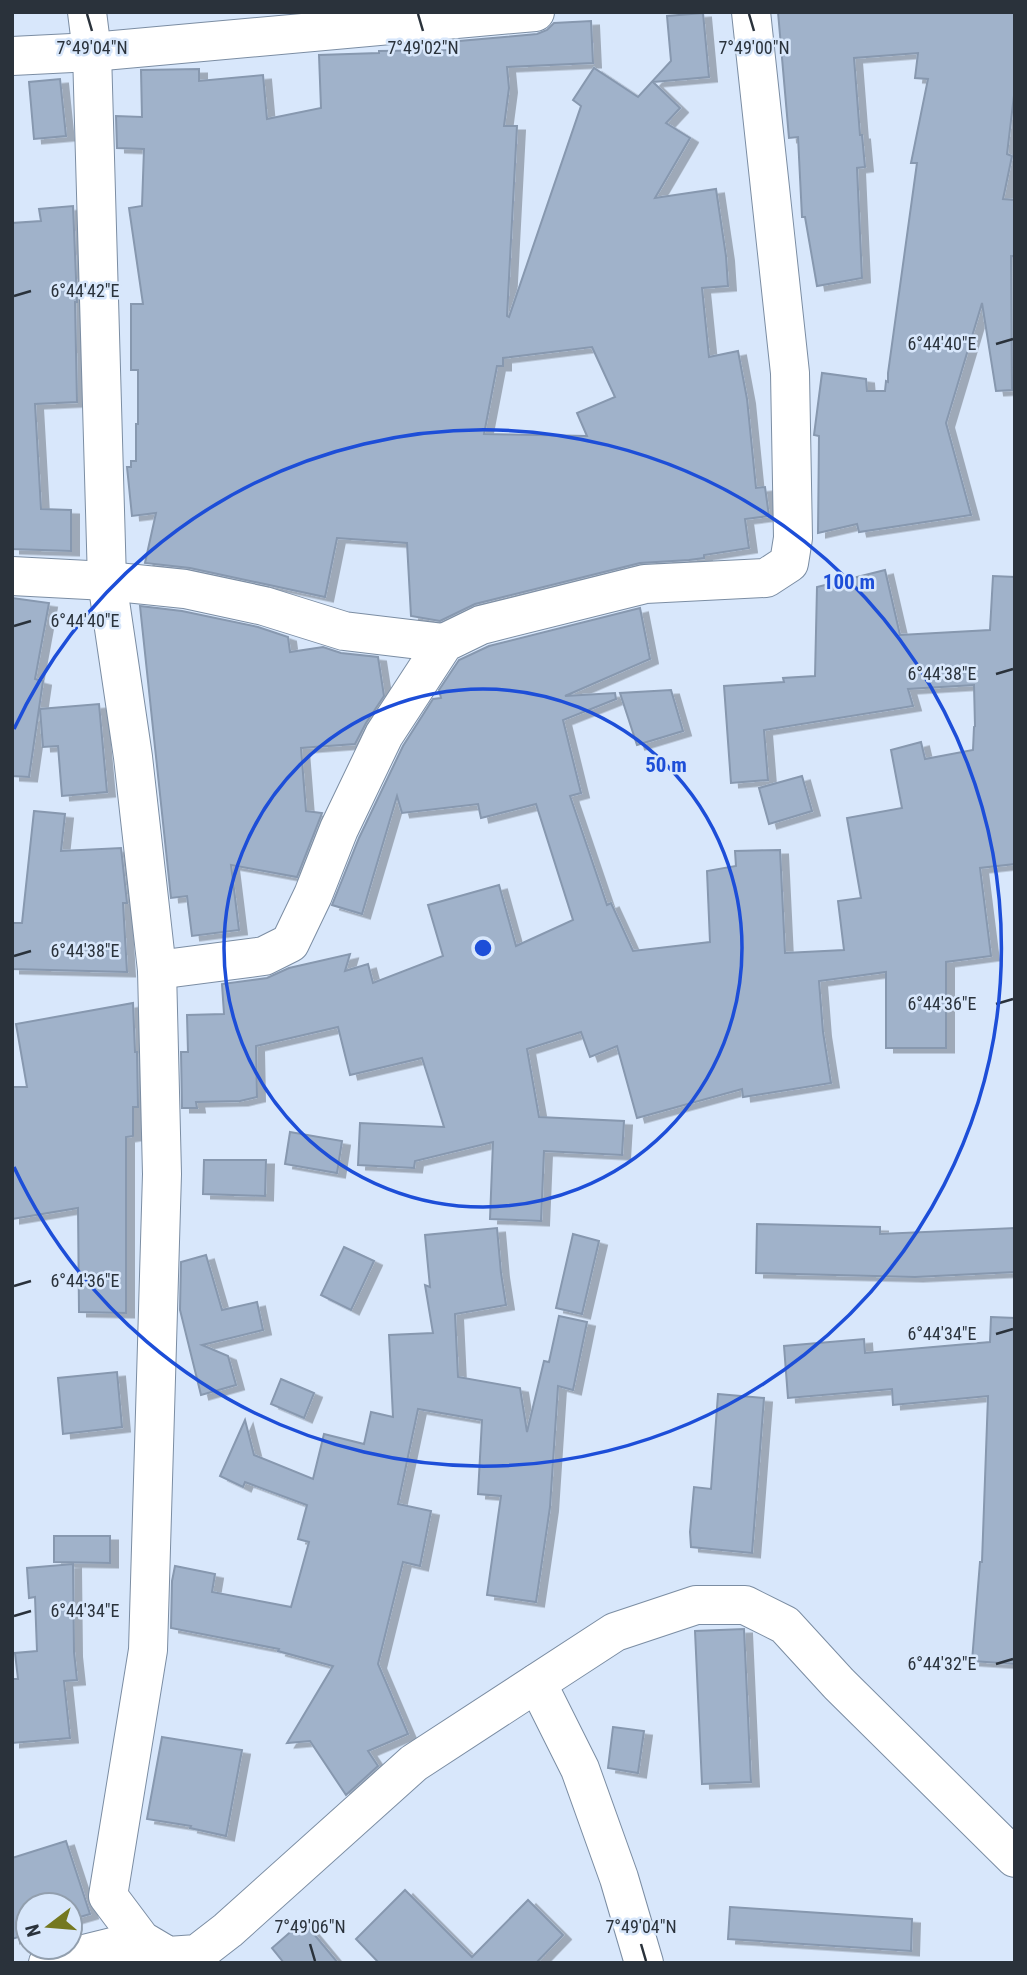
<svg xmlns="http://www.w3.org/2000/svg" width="1027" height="1975" font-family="'Roboto Condensed',sans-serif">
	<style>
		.building { fill: #a0b2ca; stroke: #8798af; stroke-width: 2; fill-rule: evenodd; filter: url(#shadow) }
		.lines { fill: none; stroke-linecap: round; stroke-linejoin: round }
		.minor-casing { stroke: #7b8da3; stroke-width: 40 }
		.minor { stroke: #fff; stroke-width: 38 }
		.ticks { fill: none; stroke: #2a323b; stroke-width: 2.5 }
		.ring { fill: none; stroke: #1d4ed8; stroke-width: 3.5 }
		.ticks-label { font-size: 18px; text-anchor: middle; fill: #2a323b; stroke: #d8e7fb; stroke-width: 5; stroke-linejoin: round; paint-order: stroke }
		.centre { fill: #1d4ed8; stroke: #d8e7fb; stroke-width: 3.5 }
		.ring-label { font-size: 21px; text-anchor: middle; font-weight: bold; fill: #1d4ed8; stroke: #d8e7fb; stroke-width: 5; stroke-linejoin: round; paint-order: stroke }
	</style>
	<defs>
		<filter id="shadow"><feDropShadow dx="8" dy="4.5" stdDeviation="0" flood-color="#0004"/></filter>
	</defs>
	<rect width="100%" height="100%" fill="#d8e7fb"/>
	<g class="building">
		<polygon points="778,12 1015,12 1015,87 1007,154 1012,156 1003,199 1015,200 1015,256 1011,256 1012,390 996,391 982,303 946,423 971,515 859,532 857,524 818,533 819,436 814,435 822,373 866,379 867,391 885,391 886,381 888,382 888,373 917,163 911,163 928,79 915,78 918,53 854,58 860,135 862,135 865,167 857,168 862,278 817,286 805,217 802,217 798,137 789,138"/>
		<path d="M 703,13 L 709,77 L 653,82 L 680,108 L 666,123 L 690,138 L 655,198 L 716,189 L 726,256 L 728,286 L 702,288 L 709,357 L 738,351 L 747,399 L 756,488 L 765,487 L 769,516 L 745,519 L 749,548 L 704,555 L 704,558 L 689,560 L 640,563 L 475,604 L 440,621 L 411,616 L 407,543 L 337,538 L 325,597 L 190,568 L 145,563 L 156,513 L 132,516 L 127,467 L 131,467 L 131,461 L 136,461 L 136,424 L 138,424 L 138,370 L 131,370 L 131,304 L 143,304 L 129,208 L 142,206 L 144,149 L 117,148 L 116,116 L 142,117 L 141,70 L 199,69 L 199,81 L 263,75 L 267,119 L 321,108 L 319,55 L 379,53 L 379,51 L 449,50 L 448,42 L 537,34 L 547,30 L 554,23 L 591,21 L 593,63 L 507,67 L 509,88 L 504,126 L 517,126 L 507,316 L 509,317 L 581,106 L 573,100 L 594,68 L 638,97 L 671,61 L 667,16 ZM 592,347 L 615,397 L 577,413 L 587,436 L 484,434 L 497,366 L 503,366 L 503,358 Z"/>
		<polygon points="60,79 66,136 34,139 29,82"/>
		<polygon points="73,206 77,302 75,302 77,402 35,404 41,509 71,510 71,551 12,549 12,223 41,221 39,209"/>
		<polygon points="885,570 900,635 990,630 993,576 1015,577 1015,864 980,868 991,956 946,962 946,1048 886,1048 886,972 819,981 823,1032 831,1083 743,1097 742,1089 637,1118 617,1046 590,1057 581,1032 527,1049 539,1117 624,1121 622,1155 544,1151 541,1221 490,1219 493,1142 415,1161 414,1168 358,1165 360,1123 444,1127 422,1058 350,1075 338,1027 256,1046 257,1097 240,1101 196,1102 197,1108 182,1108 181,1052 188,1052 187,1015 224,1014 222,984 267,978 289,968 350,954 345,971 368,964 373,983 443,956 428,905 499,885 516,946 573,920 536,804 481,818 478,804 402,813 397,796 362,914 332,905 359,838 403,746 433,699 441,698 439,690 459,660 489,646 640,608 650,659 565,696 615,693 616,699 563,720 581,793 570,796 607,905 611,903 633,951 710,942 707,871 736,866 735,851 780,850 785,953 844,950 838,901 861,898 847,818 902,808 891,750 921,742 925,759 973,750 974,727 975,726 974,685 908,689 913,706 764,730 768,780 731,783 724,686 784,682 783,678 815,676 817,587"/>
		<polygon points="12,598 49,603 35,679 43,681 29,777 12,776"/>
		<polygon points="140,606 182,611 258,627 288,637 290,652 323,647 341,653 378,657 384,696 366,723 355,744 301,748 306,811 322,813 297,877 231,865 239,930 192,936 187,896 171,898"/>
		<polygon points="671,690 683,731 637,745 620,693"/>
		<polygon points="99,704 107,792 62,796 58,746 43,747 40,709"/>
		<polygon points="802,776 812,811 769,824 759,788"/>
		<polygon points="34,811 65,814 61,851 121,848 127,903 123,903 127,972 12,969 12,923 22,923"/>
		<polygon points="133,1003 135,1052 137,1052 138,1107 133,1107 133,1136 126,1137 126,1313 79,1312 78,1208 12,1219 12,1087 27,1087 16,1024"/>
		<polygon points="290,1132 342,1141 337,1173 285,1164"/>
		<polygon points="204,1160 266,1160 265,1196 203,1194"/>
		<polygon points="757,1224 880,1227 880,1234 1015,1228 1015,1272 915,1277 756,1273"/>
		<polygon points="497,1228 501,1273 506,1305 455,1314 458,1377 520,1388 527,1432 544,1361 549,1362 559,1316 587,1322 573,1390 558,1386 550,1507 536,1602 487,1595 501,1496 478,1494 482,1420 418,1409 398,1504 431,1511 420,1566 403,1562 378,1664 408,1734 368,1751 378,1766 346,1795 310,1741 287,1743 333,1666 278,1651 279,1649 171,1628 172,1581 175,1566 215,1574 212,1592 291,1607 309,1542 298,1539 307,1505 245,1482 243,1487 220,1476 245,1420 254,1455 313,1479 324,1434 364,1444 371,1412 393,1417 389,1335 433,1333 425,1285 430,1287 425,1235"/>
		<polygon points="573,1234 599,1241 582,1314 556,1308"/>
		<polygon points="344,1247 374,1261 351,1310 321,1295"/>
		<polygon points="206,1255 222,1310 257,1302 263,1330 202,1345 228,1356 236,1385 201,1395 180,1310 181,1262"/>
		<polygon points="991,1317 1015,1318 1015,1664 972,1661 980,1562 982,1562 988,1396 893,1405 892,1389 788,1398 784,1346 864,1339 865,1353 990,1342"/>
		<polygon points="117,1372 122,1427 63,1434 58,1378"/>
		<polygon points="281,1379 314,1393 304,1418 271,1404"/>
		<polygon points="718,1394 764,1398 752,1553 691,1547 690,1532 694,1487 711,1489"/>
		<polygon points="54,1536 110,1536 110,1563 54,1562"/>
		<polygon points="73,1564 74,1652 77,1680 64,1681 70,1738 12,1743 12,1679 18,1679 15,1653 37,1651 35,1597 29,1598 27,1568"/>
		<polygon points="744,1629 751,1782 702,1784 695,1631"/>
		<polygon points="613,1727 644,1731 638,1773 608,1768"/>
		<polygon points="162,1737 242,1750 226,1836 190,1828 191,1826 147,1819"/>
		<polygon points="66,1841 90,1914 70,1920 70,1905 28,1905 28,1934 12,1939 12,1858"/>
		<polygon points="405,1890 472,1957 528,1900 563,1935 536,1963 379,1963 356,1939"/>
		<polygon points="730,1907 912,1919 911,1951 728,1939"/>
		<polygon points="303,1921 338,1963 284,1963 272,1948"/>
	</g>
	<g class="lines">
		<defs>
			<g id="minor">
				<polyline points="87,12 92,52 107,581 133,757 157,970 162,1174 148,1650 108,1896 141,1940 168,1956 197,1954 228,1930 414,1763 615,1632 696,1605 745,1605 785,1625 839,1684 1015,1858"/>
				<polyline points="12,56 92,52 535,12"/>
				<polyline points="12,576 107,581 185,589 264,606 344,631 444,643"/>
				<polyline points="157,970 264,956 290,943 313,895 339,829 384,735 444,643 481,625 645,584 766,578 789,563 793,538 790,373 751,12"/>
				<polyline points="537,1683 580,1769 619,1878 644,1963"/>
				<polyline points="48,1963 141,1940 135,1963"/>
			</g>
		</defs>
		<use href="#minor" class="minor-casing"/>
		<use href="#minor" class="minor"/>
	</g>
	<path class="ticks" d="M 87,14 L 92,31M 418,14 L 423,31M 749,14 L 754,31M 14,296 L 31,291M 996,344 L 1013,339M 14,626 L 31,621M 996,674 L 1013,669M 14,956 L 31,951M 996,1004 L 1013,999M 14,1286 L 31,1281M 996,1334 L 1013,1329M 14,1616 L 31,1611M 996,1664 L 1013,1659M 310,1944 L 315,1961M 641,1944 L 646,1961"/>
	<g class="ring">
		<circle cx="483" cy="948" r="259"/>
		<path d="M14 729A518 518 0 1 1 14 1167"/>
	</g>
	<g class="ticks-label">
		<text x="92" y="54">7°49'04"N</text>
		<text x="423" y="54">7°49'02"N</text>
		<text x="754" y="54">7°49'00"N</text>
		<text x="85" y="297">6°44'42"E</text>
		<text x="942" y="350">6°44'40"E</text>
		<text x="85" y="627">6°44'40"E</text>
		<text x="942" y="680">6°44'38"E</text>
		<text x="85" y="957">6°44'38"E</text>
		<text x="942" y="1010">6°44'36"E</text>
		<text x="85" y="1287">6°44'36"E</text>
		<text x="942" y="1340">6°44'34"E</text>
		<text x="85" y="1617">6°44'34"E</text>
		<text x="942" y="1670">6°44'32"E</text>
		<text x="310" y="1933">7°49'06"N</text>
		<text x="641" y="1933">7°49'04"N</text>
	</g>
	<circle cx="483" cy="948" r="10" class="centre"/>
	<g class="ring-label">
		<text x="849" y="589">100 m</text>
		<text x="666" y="772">50 m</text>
	</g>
	<rect width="1027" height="1975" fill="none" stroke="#2a323b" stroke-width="28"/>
	<g transform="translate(49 1926) rotate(254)"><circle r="33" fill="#d8e7fb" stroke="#929fae" stroke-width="2"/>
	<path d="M0-5L12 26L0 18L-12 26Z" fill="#747820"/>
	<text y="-10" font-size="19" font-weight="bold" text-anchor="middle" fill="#2a323b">N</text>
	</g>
</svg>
